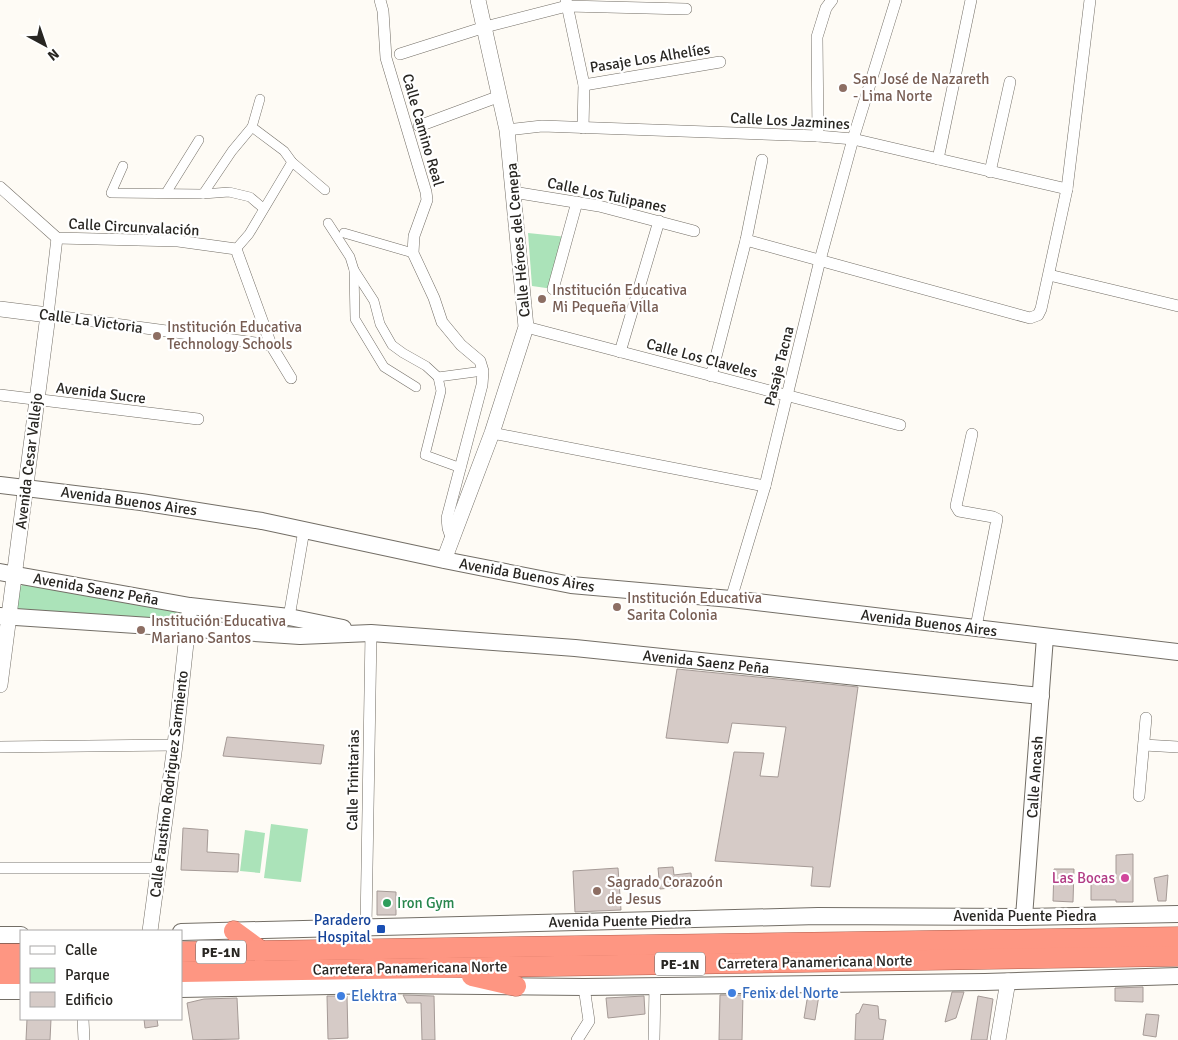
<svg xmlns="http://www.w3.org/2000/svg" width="1178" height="1040" font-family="Signika,sans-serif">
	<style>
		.green { fill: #abe3b9 }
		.building { fill: #d6cbc7; stroke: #a59a96 }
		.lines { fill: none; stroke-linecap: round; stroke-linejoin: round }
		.pedestrian-casing { stroke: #736e66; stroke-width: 10 }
		.minor-casing { stroke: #736e66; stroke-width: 12 }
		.tertiary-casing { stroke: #736e66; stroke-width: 16 }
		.secondary-casing { stroke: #736e66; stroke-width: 18 }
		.trunk-casing { stroke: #b25d4c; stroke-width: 21 }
		.pedestrian { stroke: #fff; stroke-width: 9 }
		.minor { stroke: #fff; stroke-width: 11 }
		.tertiary { stroke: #fff; stroke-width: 15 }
		.secondary { stroke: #fff; stroke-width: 16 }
		.trunk { stroke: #fe9682; stroke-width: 20 }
		.education-dot { fill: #8d6e63; stroke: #fff; stroke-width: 2 }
		.hotel-dot { fill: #d1479c; stroke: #fff; stroke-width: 2 }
		.leisure-dot { fill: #2e9e5b; stroke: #fff; stroke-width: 2 }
		.transit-dot { fill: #1a4fb4; stroke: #fff; stroke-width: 2 }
		.shop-dot { fill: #3f7fe0; stroke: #fff; stroke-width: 2 }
		.labels { text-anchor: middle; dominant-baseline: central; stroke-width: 4.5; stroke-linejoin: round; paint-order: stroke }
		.shield { fill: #fff; stroke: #686764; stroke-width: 1 }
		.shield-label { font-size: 14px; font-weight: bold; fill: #282622 }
		.street-label { font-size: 15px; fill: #282622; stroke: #fff }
		.education-label { font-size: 15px; fill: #785e54; stroke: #fff; text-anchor: start }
		.hotel-label { font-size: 15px; fill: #b23c85; stroke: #fff; text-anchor: end }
		.leisure-label { font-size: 15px; fill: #27864d; stroke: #fff; text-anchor: start }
		.transit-label { font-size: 15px; fill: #164399; stroke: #fff; text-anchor: end }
		.shop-label { font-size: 15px; fill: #366cbe; stroke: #fff; text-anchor: start }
	</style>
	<rect width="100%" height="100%" fill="#fefbf5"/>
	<g class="green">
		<polygon points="528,233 567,237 553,289 532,286"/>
		<polygon points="23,584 180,612 183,615 183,621 20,611 17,608 20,587"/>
		<polygon points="271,824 308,829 301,882 264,878"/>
		<polygon points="245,830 265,833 260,873 240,871"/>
	</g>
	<g class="building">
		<polygon points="677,669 858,687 830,887 811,886 813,867 715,861 734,752 764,753 760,776 778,777 786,727 732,723 728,743 666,738"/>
		<polygon points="227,737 324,745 321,764 223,756"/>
		<polygon points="183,828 208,830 207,852 239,854 238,872 181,870"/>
		<polygon points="1133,854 1133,902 1116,902 1116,900 1091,900 1091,876 1116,875 1116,855"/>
		<polygon points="673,867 674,875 691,873 692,886 660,889 658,868"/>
		<polygon points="618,868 621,910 575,912 573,871"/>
		<polygon points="1054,869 1074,869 1073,902 1053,901"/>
		<polygon points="1168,875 1166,901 1158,901 1154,878"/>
		<polygon points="377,891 396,892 396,915 377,915"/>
		<polygon points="1143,987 1143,1002 1115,1001 1115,988"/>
		<polygon points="952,992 964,992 956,1018 945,1022"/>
		<polygon points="808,994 819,995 815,1020 804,1018"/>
		<polygon points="403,995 434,996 435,1040 422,1040 421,1003 407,1003"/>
		<polygon points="720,995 743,995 742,1040 719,1040"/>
		<polygon points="327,996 347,996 348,1038 328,1039"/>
		<polygon points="644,996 645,1014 608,1018 606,998"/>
		<polygon points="978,996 993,999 987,1040 971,1040"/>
		<polygon points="237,998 239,1039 193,1040 187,1003 204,999"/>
		<polygon points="863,1004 878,1006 879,1019 886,1020 883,1040 855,1040 856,1014 859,1013"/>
		<polygon points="1146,1014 1159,1015 1156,1037 1143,1035"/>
		<polygon points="27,1019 51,1019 50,1040 26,1040"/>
		<polygon points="144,1019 157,1019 158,1026 145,1028"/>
	</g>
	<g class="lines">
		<defs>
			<g id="pedestrian">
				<polyline points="252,127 284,151 292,162 325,190"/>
				<polyline points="123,166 111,193 203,194 229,192 250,197 263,208"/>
				<polyline points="166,193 199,140"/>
				<polyline points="203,194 232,151 252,127 260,99"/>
				<polyline points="328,223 350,257 354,270 355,319 384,367 416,387"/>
				<polyline points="344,233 413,253"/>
				<polyline points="236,249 249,234 292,162"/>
				<polyline points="354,270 374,301 380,324 392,345 403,353 426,366 438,377 441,391 425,455 461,468"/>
				<polyline points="438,377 483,371"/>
			</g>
			<g id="minor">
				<polyline points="380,0 383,11 386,58 426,192 427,200 414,236 413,253 434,298 442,322 461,345 480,361 483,371 482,385 447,518 448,528 452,540"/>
				<polyline points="566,0 584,85 583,128"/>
				<polyline points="400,54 485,27 567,6 686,9"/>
				<polyline points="584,85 720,62"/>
				<polyline points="419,126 500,96"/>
				<polyline points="507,130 542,126 818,136 853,139 1067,189"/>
				<polyline points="818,136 817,37 826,8 832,0"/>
				<polyline points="938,159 971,0"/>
				<polyline points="990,172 1010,82"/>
				<polyline points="0,187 57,238 178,241 236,249 271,345 291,378"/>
				<polyline points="513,192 599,206 694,231"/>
				<polyline points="57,238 48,315 271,345"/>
				<polyline points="746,240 1030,318 1038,315 1041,309 1067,189 1090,0"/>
				<polyline points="1049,275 1178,306"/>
				<polyline points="553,289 577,202"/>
				<polyline points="526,327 900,425"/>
				<polyline points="620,352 659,221"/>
				<polyline points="711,376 746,240 762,160"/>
				<polyline points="0,395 198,419"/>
				<polyline points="492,433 765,486"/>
				<polyline points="972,434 956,506 959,511 993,517 997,519 976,627"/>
				<polyline points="731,599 765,486 820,260 853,139 896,0"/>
				<polyline points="289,617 304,530"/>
				<polyline points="1144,745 1178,747"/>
				<polyline points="0,747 175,745"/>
				<polyline points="1139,796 1146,718"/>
				<polyline points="0,868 159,868"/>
				<polyline points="366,927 371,633"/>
				<polyline points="83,1019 84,1040"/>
				<polyline points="577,1040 589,1021 584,987"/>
				<polyline points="654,1040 655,986"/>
			</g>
			<g id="tertiary">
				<polyline points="0,309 48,315 0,685"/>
				<polyline points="444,560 492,433 526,327 507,130 478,0"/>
				<polyline points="150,931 175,745 190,606"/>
				<polyline points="998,1040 1008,981"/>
			</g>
			<g id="secondary">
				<polyline points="0,485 141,502 262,521 444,560 571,585 731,599 1178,652"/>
				<polyline points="0,572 190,606 289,617 343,628"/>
				<polyline points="0,616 300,636 371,633 575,648 1041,696"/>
				<polyline points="1024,917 1045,637"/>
				<polyline points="181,932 818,916 1024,917 1178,914"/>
				<polyline points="0,935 21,935"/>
				<polyline points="181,989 383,985 584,987 985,982 1178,976"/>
				<polyline points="0,991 21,991"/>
			</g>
			<g id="trunk">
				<polyline points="234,931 261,951"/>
				<polyline points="181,952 1178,937"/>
				<polyline points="0,954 21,954"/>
				<polyline points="181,972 1178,956"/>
				<polyline points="0,974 21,974"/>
				<polyline points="472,976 516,986"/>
			</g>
		</defs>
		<use href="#pedestrian" class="pedestrian-casing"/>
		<use href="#minor" class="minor-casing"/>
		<use href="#tertiary" class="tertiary-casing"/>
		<use href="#secondary" class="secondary-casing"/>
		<use href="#trunk" class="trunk-casing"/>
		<use href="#pedestrian" class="pedestrian"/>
		<use href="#minor" class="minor"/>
		<use href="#tertiary" class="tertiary"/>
		<use href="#secondary" class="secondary"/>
		<use href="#trunk" class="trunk"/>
	</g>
	<g class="education-dot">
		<circle cx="843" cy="88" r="5"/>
		<circle cx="542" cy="299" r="5"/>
		<circle cx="157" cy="336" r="5"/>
		<circle cx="617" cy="607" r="5"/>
		<circle cx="141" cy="630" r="5"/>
		<circle cx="597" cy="891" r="5"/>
	</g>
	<circle class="hotel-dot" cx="1125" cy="878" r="5"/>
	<circle class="leisure-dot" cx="387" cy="903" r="5"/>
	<rect class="transit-dot" x="376" y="924" width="10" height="10" rx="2.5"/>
	<g class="shop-dot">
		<circle cx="732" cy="993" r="5"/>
		<circle cx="341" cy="996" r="5"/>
	</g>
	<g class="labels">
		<g class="shield">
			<rect x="196" y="940.5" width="50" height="23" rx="4"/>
			<rect x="655" y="952.5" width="50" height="23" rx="4"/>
		</g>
		<g class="shield-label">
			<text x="221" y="952">PE-1N</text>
			<text x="680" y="964">PE-1N</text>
		</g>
		<g class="street-label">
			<text transform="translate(650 58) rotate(-9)">Pasaje Los Alhelíes</text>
			<text transform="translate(790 121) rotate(3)">Calle Los Jazmines</text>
			<text transform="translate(423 130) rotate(74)">Calle Camino Real</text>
			<text transform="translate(607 195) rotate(12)">Calle Los Tulipanes</text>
			<text transform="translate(134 227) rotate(3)">Calle Circunvalación</text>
			<text transform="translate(518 240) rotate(-95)">Calle Héroes del Cenepa</text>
			<text transform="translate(91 321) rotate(8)">Calle La Victoria</text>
			<text transform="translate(702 358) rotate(15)">Calle Los Claveles</text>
			<text transform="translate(779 366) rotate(-76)">Pasaje Tacna</text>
			<text transform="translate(101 393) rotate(7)">Avenida Sucre</text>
			<text transform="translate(29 461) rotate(-83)">Avenida Cesar Vallejo</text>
			<text transform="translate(129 501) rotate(8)">Avenida Buenos Aires</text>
			<text transform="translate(527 575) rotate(10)">Avenida Buenos Aires</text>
			<text transform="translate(96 589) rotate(10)">Avenida Saenz Peña</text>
			<text transform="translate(929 623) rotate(7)">Avenida Buenos Aires</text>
			<text transform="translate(706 662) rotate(6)">Avenida Saenz Peña</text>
			<text transform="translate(1035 777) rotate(-86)">Calle Ancash</text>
			<text transform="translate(353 780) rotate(-89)">Calle Trinitarias</text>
			<text transform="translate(169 784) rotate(-83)">Calle Faustino Rodriguez Sarmiento</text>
			<text x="1025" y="916">Avenida Puente Piedra</text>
			<text transform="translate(620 921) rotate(-1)">Avenida Puente Piedra</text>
			<text transform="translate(815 962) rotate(-1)">Carretera Panamericana Norte</text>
			<text transform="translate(410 968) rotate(-1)">Carretera Panamericana Norte</text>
		</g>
		<g class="education-label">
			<text x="853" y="79">San José de Nazareth<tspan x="853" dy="17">- Lima Norte</tspan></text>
			<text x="552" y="290">Institución Educativa<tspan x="552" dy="17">Mi Pequeña Villa</tspan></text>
			<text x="167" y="327">Institución Educativa<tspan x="167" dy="17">Technology Schools</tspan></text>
			<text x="627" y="598">Institución Educativa<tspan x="627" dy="17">Sarita Colonia</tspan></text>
			<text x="151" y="621">Institución Educativa<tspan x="151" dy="17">Mariano Santos</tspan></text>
			<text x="607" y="882">Sagrado Corazoón<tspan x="607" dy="17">de Jesus</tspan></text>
		</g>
		<g class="hotel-label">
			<text x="1115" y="878">Las Bocas</text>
		</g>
		<g class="leisure-label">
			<text x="397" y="903">Iron Gym</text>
		</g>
		<g class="transit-label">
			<text x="371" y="920">Paradero<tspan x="371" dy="17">Hospital</tspan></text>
		</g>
		<g class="shop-label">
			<text x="742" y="993">Fenix del Norte</text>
			<text x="351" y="996">Elektra</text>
		</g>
	</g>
	<rect x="20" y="930" width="162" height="90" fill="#ffffff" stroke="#a9a8a7"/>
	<rect x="30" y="946" width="25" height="8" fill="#ffffff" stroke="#a9a8a7"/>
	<text x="65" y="955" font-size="15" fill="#282622">Calle</text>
	<rect x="30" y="968" width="25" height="15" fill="#abe3b9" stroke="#a9a8a7"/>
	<text x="65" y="980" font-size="15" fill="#282622">Parque</text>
	<rect x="30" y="992" width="25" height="15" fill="#d6cbc7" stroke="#a9a8a7"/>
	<text x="65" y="1005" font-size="15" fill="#282622">Edificio</text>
	<g transform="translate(45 45) rotate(140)" stroke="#ffffff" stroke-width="4" paint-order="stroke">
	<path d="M0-4L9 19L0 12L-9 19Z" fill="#282622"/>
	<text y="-8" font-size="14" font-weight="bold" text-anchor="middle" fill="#282622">N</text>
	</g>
</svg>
